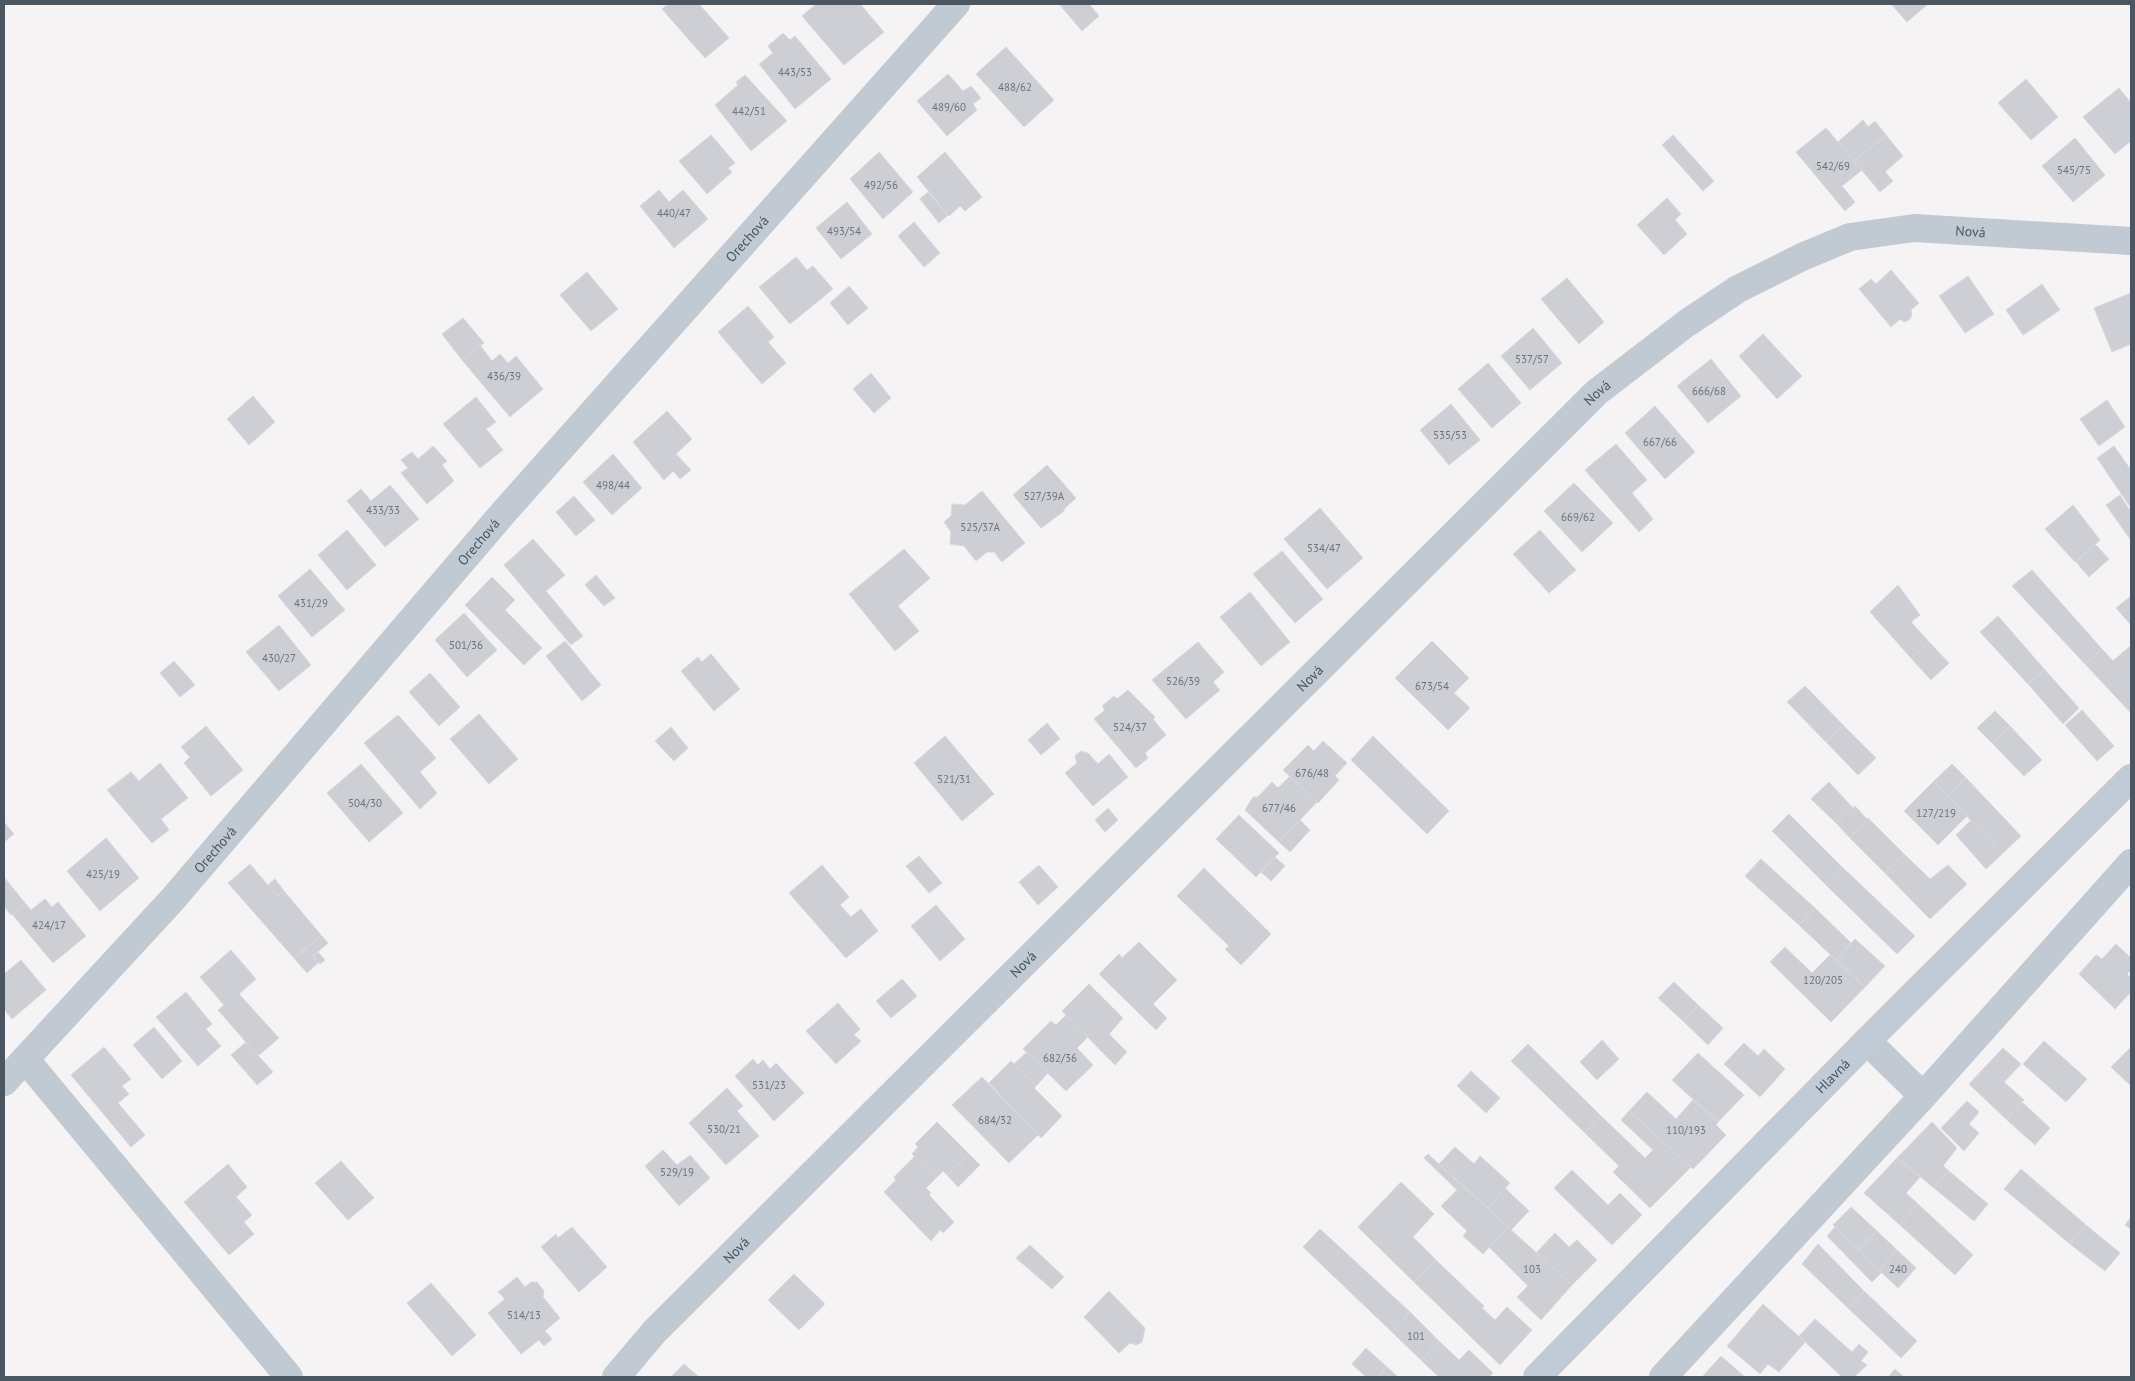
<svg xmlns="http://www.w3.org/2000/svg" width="2135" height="1381" font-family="'PT Sans',sans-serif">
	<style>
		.building { fill: #cdcfd5; stroke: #d7d9de }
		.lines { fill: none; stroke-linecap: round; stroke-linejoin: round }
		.street { stroke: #c1cad2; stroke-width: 28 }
		.secondary { stroke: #c1cbd6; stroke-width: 28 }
		.labels { text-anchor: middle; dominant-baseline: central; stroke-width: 4.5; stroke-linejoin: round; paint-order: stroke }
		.number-label { font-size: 11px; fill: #6b747e }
		.street-label { font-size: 14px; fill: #4a5661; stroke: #fff }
	</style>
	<rect width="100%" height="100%" fill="#f5f3f3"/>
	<g class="building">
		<polygon points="668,4 699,4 729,38 705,58 662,9"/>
		<polygon points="816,4 860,4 884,32 844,65 802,16"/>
		<polygon points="1059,4 1089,4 1099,16 1082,31"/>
		<polygon points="1891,4 1928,4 1907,22"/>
		<polygon points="783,33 790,40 795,36 831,79 795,109 759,64 773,53 768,46"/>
		<polygon points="1006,47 1054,100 1024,127 976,74"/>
		<polygon points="948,74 963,91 971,86 981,98 973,104 977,110 947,136 917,101"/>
		<polygon points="745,75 787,121 751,151 715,105 738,85 736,82"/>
		<polygon points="2026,79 2058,117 2031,140 1998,103"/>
		<polygon points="2119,88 2131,103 2131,141 2115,154 2083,117"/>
		<polygon points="1863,120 1868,127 1875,121 1886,135 1854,161 1838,142"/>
		<polygon points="1826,128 1862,170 1842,186 1855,202 1845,211 1796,152"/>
		<polygon points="711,135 735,163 728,168 732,172 707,194 679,161"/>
		<polygon points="1673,135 1714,181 1703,191 1662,145"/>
		<polygon points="1886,135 1903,156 1885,172 1893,181 1880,192 1854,161"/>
		<polygon points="2075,138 2105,175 2073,202 2042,166"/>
		<polygon points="879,152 913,192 883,219 850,179"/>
		<polygon points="945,152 982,197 965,211 960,206 949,216 917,177"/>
		<polygon points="659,190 669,202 683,190 708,219 674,248 640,206"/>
		<polygon points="928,192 948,215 939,223 920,199"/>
		<polygon points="1667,198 1681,214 1675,220 1687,234 1664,255 1637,225"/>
		<polygon points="847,202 872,234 841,259 816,228"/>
		<polygon points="914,222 940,253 924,267 898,236"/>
		<polygon points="796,257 807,270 813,266 833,289 790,324 759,287"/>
		<polygon points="1891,270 1919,303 1911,310 1912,315 1909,320 1904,322 1900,319 1891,327 1859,289 1871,279 1876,284"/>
		<polygon points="587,272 618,309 591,331 560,295"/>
		<polygon points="1968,276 1994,314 1965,333 1939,296"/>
		<polygon points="1567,278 1604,322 1579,344 1541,299"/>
		<polygon points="2042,284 2060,310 2023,335 2006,310"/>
		<polygon points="849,286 868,308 848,325 830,303"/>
		<polygon points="2131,293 2131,344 2112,352 2094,308"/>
		<polygon points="748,306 774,337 768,342 786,363 762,384 718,332"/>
		<polygon points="463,318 484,343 462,360 442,334"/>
		<polygon points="1533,328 1562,363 1530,390 1501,356"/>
		<polygon points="1763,334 1802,376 1777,399 1739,356"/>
		<polygon points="480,345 492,361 500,354 508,363 516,356 543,389 510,417 462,360"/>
		<polygon points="1711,359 1741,396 1708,423 1677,386"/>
		<polygon points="1488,363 1521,403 1492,428 1458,389"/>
		<polygon points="871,373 891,398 874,413 853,389"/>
		<polygon points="253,396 275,422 249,445 227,419"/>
		<polygon points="476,397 496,422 486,429 503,450 480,468 443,424"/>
		<polygon points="2107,400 2125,427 2099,446 2080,419"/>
		<polygon points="1451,404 1480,440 1449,465 1420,430"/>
		<polygon points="1655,406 1695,452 1665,479 1625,433"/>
		<polygon points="667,411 692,439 676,454 691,470 680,479 673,471 664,480 633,442"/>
		<polygon points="1616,444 1647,480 1632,493 1653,519 1639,532 1585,470"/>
		<polygon points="433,446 447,461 442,465 454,481 427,504 401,473 408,468 401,460 412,452 418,459"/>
		<polygon points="2114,446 2131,470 2131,508 2097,458"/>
		<polygon points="613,454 642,488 612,515 583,482"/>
		<polygon points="1047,465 1076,498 1065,508 1063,512 1041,528 1013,495"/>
		<polygon points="1574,483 1613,523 1582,552 1544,511"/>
		<polygon points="390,485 419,519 385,547 347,501 361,489 371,501"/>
		<polygon points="982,491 1025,543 1002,562 994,552 987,552 976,561 964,546 950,544 951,532 944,522 951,516 952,504 965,505"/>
		<polygon points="2120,495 2131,512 2130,539 2106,505"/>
		<polygon points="574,496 595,520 576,536 556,512"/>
		<polygon points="2073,505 2100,540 2075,562 2045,529"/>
		<polygon points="1320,508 1363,558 1327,589 1284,539"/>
		<polygon points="347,530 376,565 347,590 318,555"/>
		<polygon points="1540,530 1576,570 1549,593 1513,554"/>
		<polygon points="533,539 565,575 546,591 583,636 571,645 504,565"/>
		<polygon points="2095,544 2109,559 2089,577 2076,562"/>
		<polygon points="904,549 930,578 898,606 919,631 895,651 849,594"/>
		<polygon points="1282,551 1323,599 1295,623 1253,574"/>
		<polygon points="310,569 345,610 312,637 278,596"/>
		<polygon points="2032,570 2102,649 2085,664 2012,586"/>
		<polygon points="596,575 615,598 604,606 585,585"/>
		<polygon points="492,577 515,600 505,610 542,648 524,665 465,605"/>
		<polygon points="1898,585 1920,615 1911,622 1929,642 1911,658 1870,612"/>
		<polygon points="1250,592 1290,642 1261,666 1220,617"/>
		<polygon points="2131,596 2131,625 2116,608"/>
		<polygon points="464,613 497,650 467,677 435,640"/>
		<polygon points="1998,616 2045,670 2028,684 1980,632"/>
		<polygon points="279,625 311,665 279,691 246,652"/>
		<polygon points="565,641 601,685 582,701 546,656"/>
		<polygon points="1432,641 1469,678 1454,693 1470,708 1448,730 1395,678"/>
		<polygon points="1198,642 1224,672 1213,682 1220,690 1186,719 1152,680"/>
		<polygon points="1929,642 1949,663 1931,680 1911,658"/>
		<polygon points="2129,647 2131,650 2131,713 2085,664 2102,649 2113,661"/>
		<polygon points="711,654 740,689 714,711 681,671 698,657 702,662"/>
		<polygon points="174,661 195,685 180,697 160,673"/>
		<polygon points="2045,670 2079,708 2063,724 2028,684"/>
		<polygon points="430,673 460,707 439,726 409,692"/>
		<polygon points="1805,686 1843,725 1826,742 1787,702"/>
		<polygon points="1128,690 1155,717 1153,719 1166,735 1145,753 1148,758 1136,768 1094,719 1105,710 1102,706 1114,696 1117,699"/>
		<polygon points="2082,710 2114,746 2097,761 2065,725"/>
		<polygon points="1995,711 2010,726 1992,743 1977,728"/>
		<polygon points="479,714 518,759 489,784 450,739"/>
		<polygon points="398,715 436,758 420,772 437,793 420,809 364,743"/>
		<polygon points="1047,723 1060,739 1041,755 1028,740"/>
		<polygon points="1843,725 1876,758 1858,775 1826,742"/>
		<polygon points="206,726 243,770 211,796 184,763 190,757 181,747"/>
		<polygon points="2010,726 2042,760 2024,776 1992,743"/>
		<polygon points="671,727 688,748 674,761 655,741"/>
		<polygon points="945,736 994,794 962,821 914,763"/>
		<polygon points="1373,736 1449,811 1427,834 1351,760"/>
		<polygon points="1323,741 1347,763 1335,776 1339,780 1318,803 1283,770 1308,745 1314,751"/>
		<polygon points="1081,751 1088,753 1098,764 1109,754 1128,777 1093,806 1065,773 1077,763 1075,756"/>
		<polygon points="160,763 188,798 161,819 169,830 152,843 107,790 131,772 139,781"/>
		<polygon points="361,764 403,813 369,842 327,793"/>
		<polygon points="1952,764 1966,778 1948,796 1934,781"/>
		<polygon points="1290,776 1317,802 1279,842 1245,810 1253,797 1258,797 1272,782 1278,788"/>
		<polygon points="1966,778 2021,836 2002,854 1948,796"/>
		<polygon points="1934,781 1967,816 1938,845 1904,811"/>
		<polygon points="1829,782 1853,808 1836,823 1811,799"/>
		<polygon points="1855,806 1867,819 1850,838 1836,823"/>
		<polygon points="1108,808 1118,820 1105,832 1095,820"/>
		<polygon points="1789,814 1842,867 1825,884 1772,831"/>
		<polygon points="1239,815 1279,853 1256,877 1216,839"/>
		<polygon points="1868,818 1904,854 1885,873 1850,838"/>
		<polygon points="1300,820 1310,830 1290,852 1279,842"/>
		<polygon points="1971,820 2002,854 1986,869 1956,835"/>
		<polygon points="4,822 14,834 4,842"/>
		<polygon points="106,838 139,878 100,911 67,871"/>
		<polygon points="1904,854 1930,879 1948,865 1967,884 1930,919 1885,873"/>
		<polygon points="919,856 942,883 929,893 906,866"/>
		<polygon points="1275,857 1285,866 1271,881 1261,872"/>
		<polygon points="1761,859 1815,908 1799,925 1745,876"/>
		<polygon points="250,864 277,896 284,891 321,935 294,958 228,883"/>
		<polygon points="822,865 849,897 840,905 851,917 861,909 878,931 846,958 789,893"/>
		<polygon points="1039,865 1058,887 1038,905 1019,882"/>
		<polygon points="1842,867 1915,936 1897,954 1825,884"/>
		<polygon points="1204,868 1271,934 1241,965 1225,949 1229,946 1177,896"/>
		<polygon points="4,877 25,903 11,915 4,906"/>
		<polygon points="275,879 284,891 277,896 268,885"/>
		<polygon points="45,899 52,907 58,902 86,936 53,963 12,914 25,903 31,910"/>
		<polygon points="936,905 965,939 940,961 911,926"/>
		<polygon points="1815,908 1851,943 1836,960 1799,925"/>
		<polygon points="321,935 328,943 312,957 305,949"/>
		<polygon points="1855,939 1885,966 1865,987 1836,960"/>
		<polygon points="1139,942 1177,980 1153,1004 1167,1018 1156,1030 1099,974 1119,954 1122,958"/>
		<polygon points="2116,944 2131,958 2131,970 2127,974 2131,978 2131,992 2115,1009 2079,974 2096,955 2102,959"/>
		<polygon points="1785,947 1812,973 1830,955 1865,987 1831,1022 1770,962"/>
		<polygon points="305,949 319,962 307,973 294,958"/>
		<polygon points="231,950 256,979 239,994 279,1038 258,1056 218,1010 224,1005 200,977"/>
		<polygon points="318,952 325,960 320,964 313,956"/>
		<polygon points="21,960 46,990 12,1019 4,1009 4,974"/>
		<polygon points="902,979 917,996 891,1018 876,1001"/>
		<polygon points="1674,982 1698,1005 1683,1021 1658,998"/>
		<polygon points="1089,984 1123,1018 1109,1034 1127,1052 1115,1065 1062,1011"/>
		<polygon points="186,992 212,1024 206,1029 221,1046 198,1066 156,1017"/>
		<polygon points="838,1003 860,1029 854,1035 861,1041 836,1064 806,1031"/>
		<polygon points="1698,1005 1723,1028 1708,1045 1683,1021"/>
		<polygon points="1066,1015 1088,1037 1077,1048 1093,1065 1066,1091 1023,1049 1051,1021 1056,1025"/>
		<polygon points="154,1027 182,1061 162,1079 133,1045"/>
		<polygon points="1602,1040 1619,1059 1597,1080 1580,1062"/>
		<polygon points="2044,1041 2087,1079 2066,1102 2023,1064"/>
		<polygon points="246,1042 273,1072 257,1085 231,1055"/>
		<polygon points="1744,1043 1758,1056 1764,1049 1785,1069 1760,1097 1724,1064"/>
		<polygon points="1528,1044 1601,1116 1585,1133 1511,1061"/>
		<polygon points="104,1047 131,1079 122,1086 129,1094 118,1103 145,1135 131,1147 71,1075"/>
		<polygon points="2131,1047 2131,1086 2111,1067"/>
		<polygon points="2003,1048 2021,1064 2004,1082 2024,1100 2007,1120 1969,1084"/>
		<polygon points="1027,1052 1048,1073 1036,1086 1014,1064"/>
		<polygon points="1698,1053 1744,1095 1718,1122 1672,1080"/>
		<polygon points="753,1059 758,1065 763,1060 770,1069 776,1063 804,1093 774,1121 735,1076"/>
		<polygon points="1011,1061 1036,1086 1034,1088 1062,1116 1041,1138 989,1083"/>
		<polygon points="1471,1071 1500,1098 1486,1113 1457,1086"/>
		<polygon points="982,1077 1038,1135 1009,1163 952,1105"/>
		<polygon points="727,1088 743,1106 737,1111 759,1136 726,1165 689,1123"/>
		<polygon points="1647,1092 1676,1119 1693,1100 1718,1122 1716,1125 1726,1135 1693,1169 1629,1111"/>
		<polygon points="1967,1101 1979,1112 1969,1124 1979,1133 1964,1151 1941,1128"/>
		<polygon points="2022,1102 2050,1128 2035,1145 2007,1120"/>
		<polygon points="1629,1111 1691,1167 1650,1208 1613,1172 1619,1166 1585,1133 1601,1116 1645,1158 1653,1150 1621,1120"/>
		<polygon points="937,1122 969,1154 947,1175 943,1171 936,1178 912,1154 918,1147 915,1144"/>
		<polygon points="1932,1122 1957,1148 1943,1166 1949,1171 1934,1188 1897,1158"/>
		<polygon points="1455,1147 1474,1164 1480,1156 1510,1183 1488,1208 1439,1164"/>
		<polygon points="663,1150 677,1165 690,1155 710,1178 679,1206 645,1166"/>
		<polygon points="969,1154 980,1165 958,1187 947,1175"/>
		<polygon points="1428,1154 1508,1227 1483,1254 1463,1236 1467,1231 1441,1206 1457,1190 1424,1158"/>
		<polygon points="915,1156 936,1178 926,1188 931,1193 929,1195 954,1222 943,1233 940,1230 931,1241 884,1192 896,1180 894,1177"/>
		<polygon points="1897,1158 1920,1177 1906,1193 1918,1204 1900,1225 1864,1193"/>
		<polygon points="341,1161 374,1198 348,1220 315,1183"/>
		<polygon points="228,1164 247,1187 236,1197 252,1215 244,1222 254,1234 229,1255 184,1202"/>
		<polygon points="2021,1169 2086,1225 2070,1244 2004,1189"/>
		<polygon points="1572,1170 1608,1205 1620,1193 1642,1215 1612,1245 1554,1188"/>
		<polygon points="1949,1171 1988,1204 1974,1221 1934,1188"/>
		<polygon points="1401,1182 1434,1214 1413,1237 1436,1260 1414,1282 1358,1227"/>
		<polygon points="1505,1188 1529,1211 1511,1230 1488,1208"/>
		<polygon points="1918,1204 1973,1255 1955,1275 1900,1225"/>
		<polygon points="1851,1207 1877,1231 1859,1250 1833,1225"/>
		<polygon points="2131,1217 2131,1229 2125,1225"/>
		<polygon points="2086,1225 2120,1253 2105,1271 2070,1244"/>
		<polygon points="572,1227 607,1267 579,1292 541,1247 556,1234 558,1238"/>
		<polygon points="1508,1227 1572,1285 1541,1320 1517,1297 1528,1286 1489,1247"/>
		<polygon points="1835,1227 1882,1272 1872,1282 1827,1236"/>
		<polygon points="1320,1229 1410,1312 1392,1332 1303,1247"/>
		<polygon points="1877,1231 1897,1250 1879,1270 1859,1250"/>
		<polygon points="1555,1233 1569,1247 1577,1240 1597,1260 1572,1285 1536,1253"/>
		<polygon points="1818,1244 1864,1291 1848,1308 1802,1264"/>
		<polygon points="1030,1245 1064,1277 1052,1289 1016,1258"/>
		<polygon points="1897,1250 1916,1268 1898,1288 1879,1270"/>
		<polygon points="1436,1260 1484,1306 1482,1308 1495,1320 1507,1307 1532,1330 1500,1365 1414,1282"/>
		<polygon points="794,1274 825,1304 799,1330 768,1300"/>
		<polygon points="517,1277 525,1287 531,1282 537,1282 544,1291 543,1297 560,1318 545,1331 552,1339 544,1346 539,1340 521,1354 488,1313 505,1299 498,1292"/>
		<polygon points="431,1283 476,1335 452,1356 407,1303"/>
		<polygon points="1109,1291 1145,1328 1142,1342 1136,1345 1130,1343 1119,1353 1084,1317"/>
		<polygon points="1864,1291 1917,1341 1901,1358 1848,1308"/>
		<polygon points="1763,1304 1805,1342 1779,1372 1768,1364 1760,1374 1727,1346"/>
		<polygon points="1410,1312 1439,1341 1422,1361 1392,1332"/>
		<polygon points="1815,1319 1852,1352 1859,1344 1868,1352 1861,1361 1867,1365 1854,1377 1842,1377 1799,1336"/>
		<polygon points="1439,1341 1459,1360 1469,1350 1493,1373 1489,1377 1439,1377 1422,1361"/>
		<polygon points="1366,1348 1387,1367 1378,1377 1366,1377 1352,1364"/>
		<polygon points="1721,1356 1745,1377 1702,1377"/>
		<polygon points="684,1364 699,1377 671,1377"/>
		<polygon points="1387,1367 1398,1377 1378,1377"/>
		<polygon points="1895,1369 1904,1377 1888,1377"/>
	</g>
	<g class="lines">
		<g class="street">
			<polyline points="1867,1041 1923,1096"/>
			<polyline points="26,1060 289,1377"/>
			<path id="s1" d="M 4,1082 L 172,900 L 504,512 L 956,4"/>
			<path id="s2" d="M 616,1377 L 655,1331 L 1597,392 L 1687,323 L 1738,289 L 1802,257 L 1850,237 L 1914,228 L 2131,241"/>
			<polyline points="1663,1377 1923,1096 2131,863"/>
		</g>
		<path class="secondary" id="s3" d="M 1537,1377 L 1867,1041 L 2131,778"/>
	</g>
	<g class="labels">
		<g class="number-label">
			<text x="795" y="72">443/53</text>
			<text x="1015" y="87">488/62</text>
			<text x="949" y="107">489/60</text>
			<text x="749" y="111">442/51</text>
			<text x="1833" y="166">542/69</text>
			<text x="2074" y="170">545/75</text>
			<text x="881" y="185">492/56</text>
			<text x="674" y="213">440/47</text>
			<text x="844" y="231">493/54</text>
			<text x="1532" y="359">537/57</text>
			<text x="504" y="376">436/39</text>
			<text x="1709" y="391">666/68</text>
			<text x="1450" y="435">535/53</text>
			<text x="1660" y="442">667/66</text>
			<text x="613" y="485">498/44</text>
			<text x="1044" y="496">527/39A</text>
			<text x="383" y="510">433/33</text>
			<text x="1578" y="517">669/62</text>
			<text x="980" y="527">525/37A</text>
			<text x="1324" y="548">534/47</text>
			<text x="311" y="603">431/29</text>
			<text x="466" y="645">501/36</text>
			<text x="279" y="658">430/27</text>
			<text x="1183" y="681">526/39</text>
			<text x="1432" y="686">673/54</text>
			<text x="1130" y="727">524/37</text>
			<text x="1312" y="773">676/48</text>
			<text x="954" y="779">521/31</text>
			<text x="365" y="803">504/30</text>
			<text x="1279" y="808">677/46</text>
			<text x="1936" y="813">127/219</text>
			<text x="103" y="874">425/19</text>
			<text x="49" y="925">424/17</text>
			<text x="1823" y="980">120/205</text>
			<text x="1060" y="1058">682/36</text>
			<text x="769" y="1085">531/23</text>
			<text x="995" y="1120">684/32</text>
			<text x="724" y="1129">530/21</text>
			<text x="1686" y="1130">110/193</text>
			<text x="677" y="1172">529/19</text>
			<text x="1532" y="1269">103</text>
			<text x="1898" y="1269">240</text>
			<text x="524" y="1315">514/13</text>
			<text x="1416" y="1336">101</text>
		</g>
		<g class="street-label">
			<text stroke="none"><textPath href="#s2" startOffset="1810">Nová</textPath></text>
			<text stroke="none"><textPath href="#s1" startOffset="1124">Orechová</textPath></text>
			<text stroke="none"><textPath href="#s2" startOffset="1390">Nová</textPath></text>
			<text stroke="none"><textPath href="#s1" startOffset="719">Orechová</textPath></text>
			<text stroke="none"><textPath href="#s2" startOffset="985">Nová</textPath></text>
			<text stroke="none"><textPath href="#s1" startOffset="314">Orechová</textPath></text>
			<text stroke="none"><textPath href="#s2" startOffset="580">Nová</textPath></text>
			<text stroke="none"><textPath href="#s3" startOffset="422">Hlavná</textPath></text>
			<text stroke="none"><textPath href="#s2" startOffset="175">Nová</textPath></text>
		</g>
	</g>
	<rect width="2135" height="1381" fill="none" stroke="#4a5661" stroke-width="10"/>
</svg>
